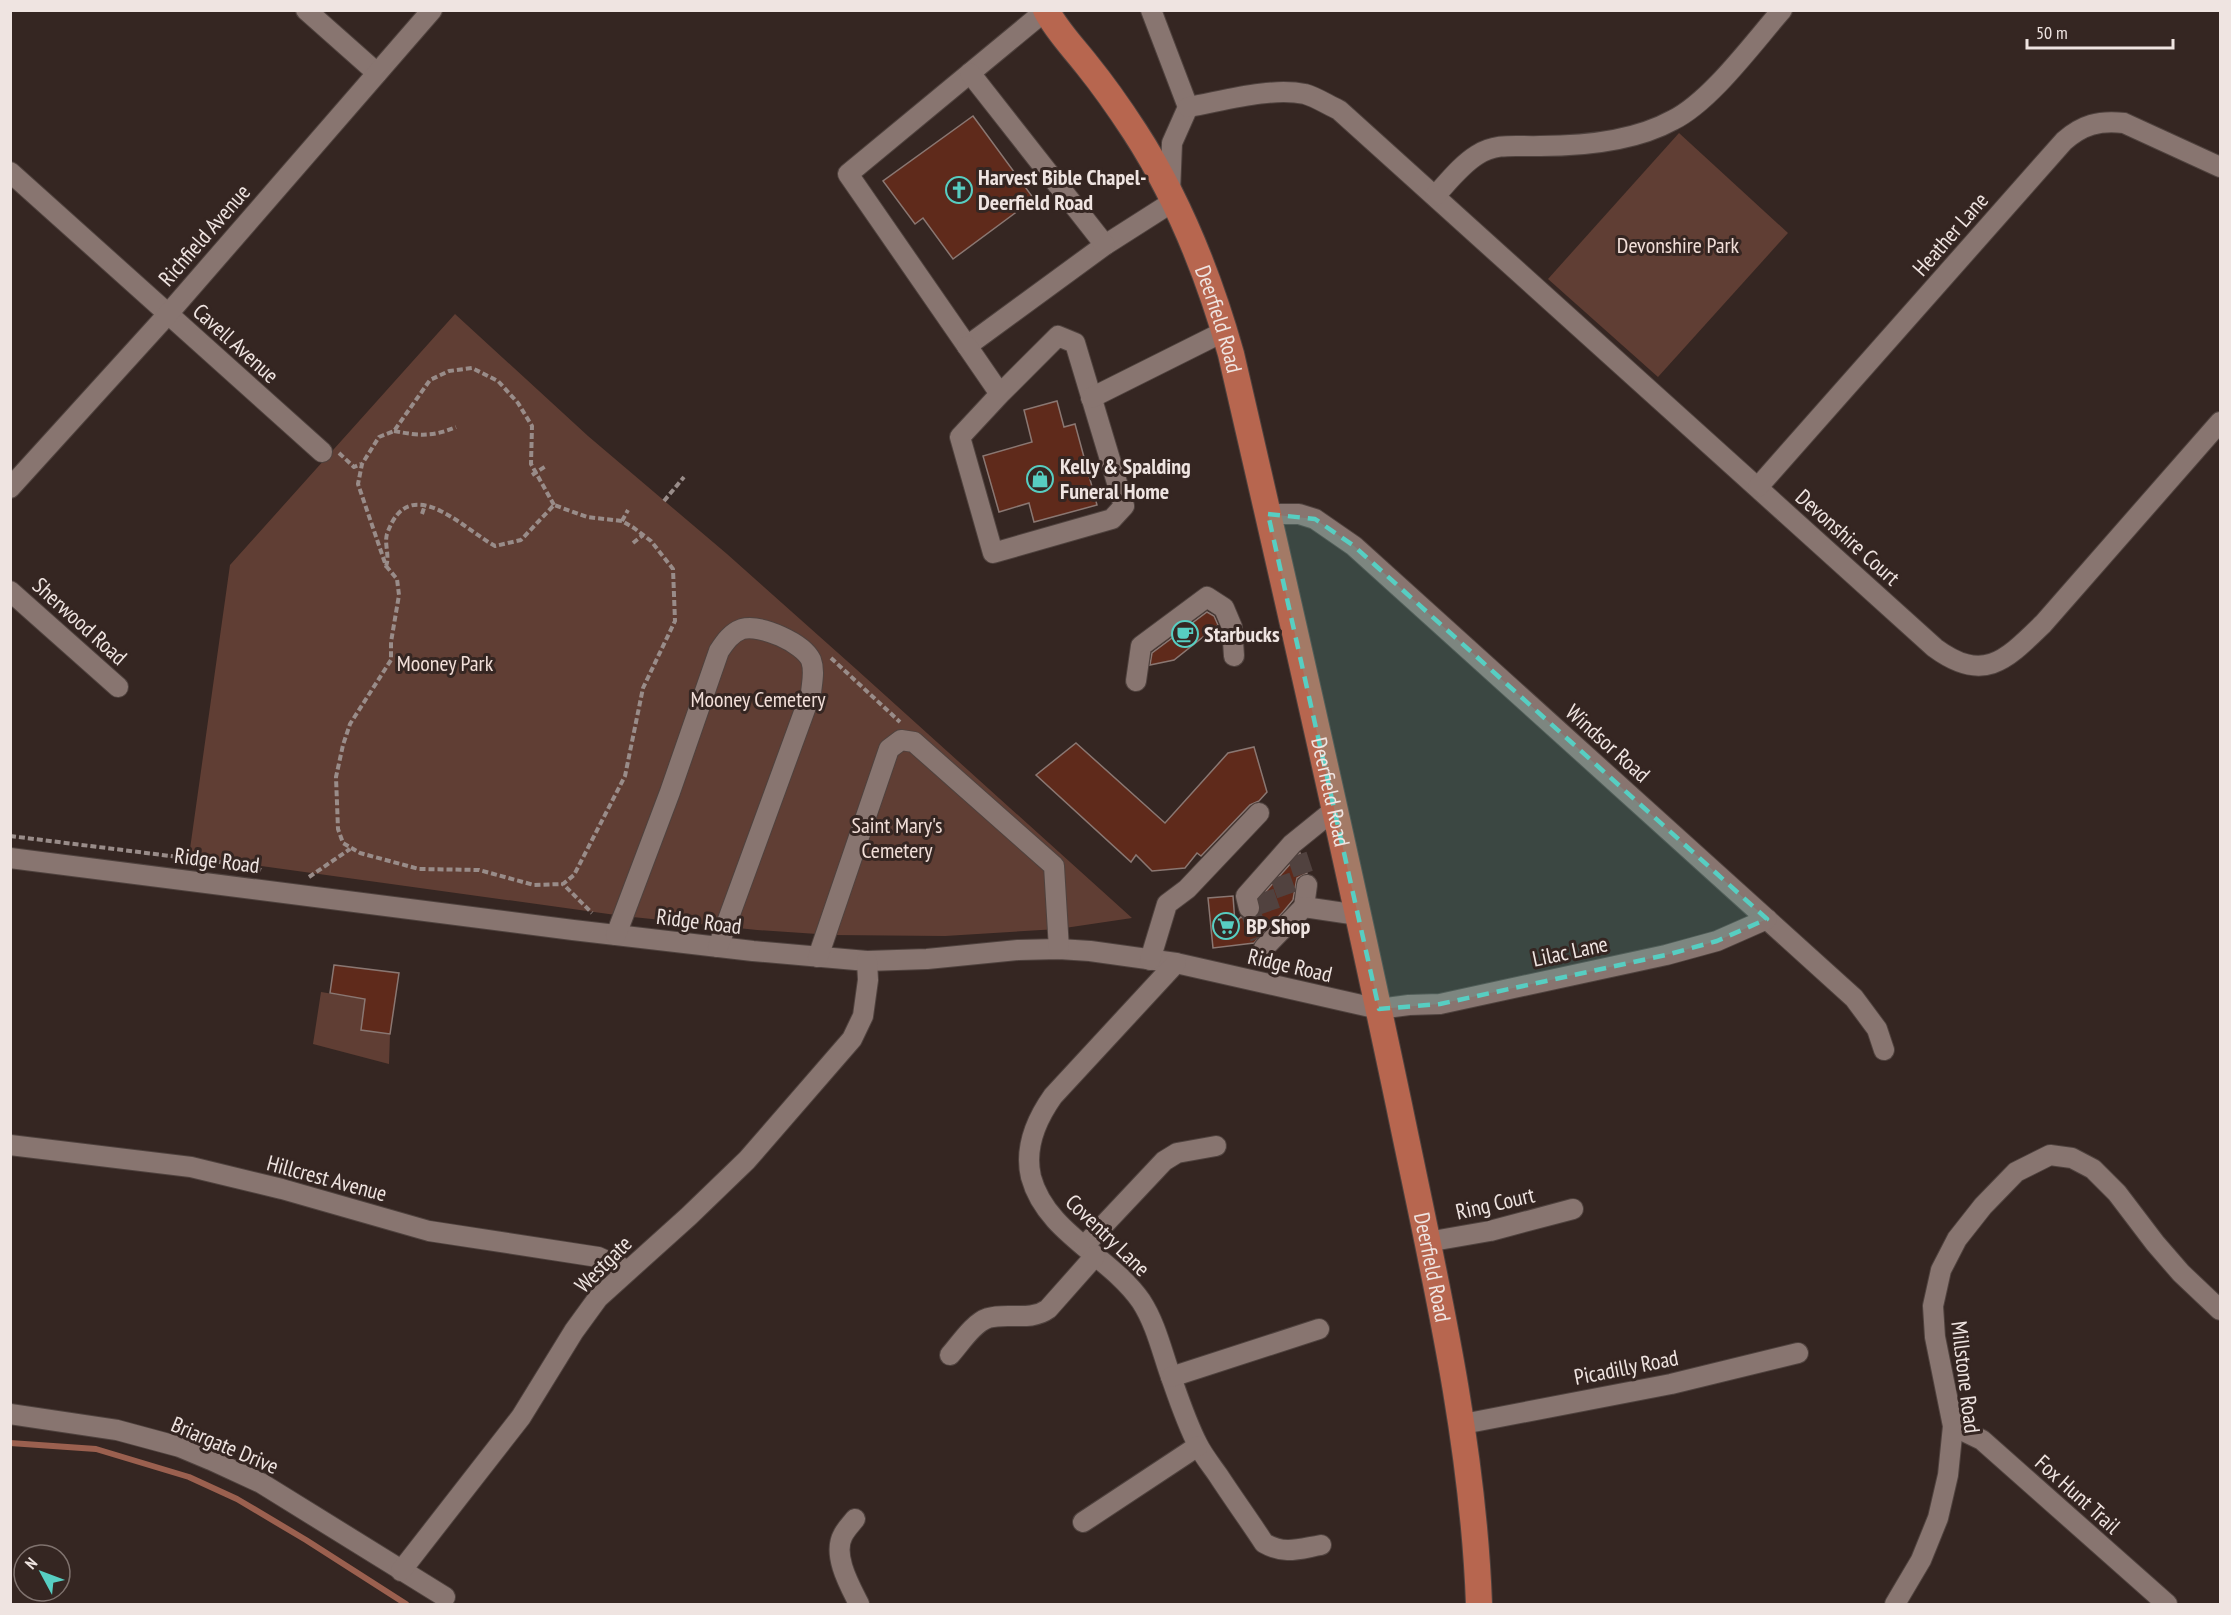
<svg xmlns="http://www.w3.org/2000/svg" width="2231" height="1615" font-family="'PT Sans Narrow',sans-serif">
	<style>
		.green { fill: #603e34 }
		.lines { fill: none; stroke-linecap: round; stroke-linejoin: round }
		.stream { stroke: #9b604f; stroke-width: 6 }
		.building { fill: #5f2a1b; stroke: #8a7772; stroke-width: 1.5 }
		.minor-tunnel { stroke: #51423f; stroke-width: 20; stroke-dasharray: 20 10; stroke-linecap: butt }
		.minor-casing { stroke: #4f423e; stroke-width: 22 }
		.major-casing { stroke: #4f423e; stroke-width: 28 }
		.path { stroke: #998c89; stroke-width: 4; stroke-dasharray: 6 3; stroke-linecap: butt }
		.minor { stroke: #887570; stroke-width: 20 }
		.major { stroke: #b7664f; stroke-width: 26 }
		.marked { fill: #57cec2; fill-opacity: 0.2; stroke: #57cec2; stroke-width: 4.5; stroke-dasharray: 12 8; stroke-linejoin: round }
		.labels { text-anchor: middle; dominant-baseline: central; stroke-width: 6; stroke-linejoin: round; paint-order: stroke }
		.poi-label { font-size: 22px; font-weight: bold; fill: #efe4e1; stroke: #352622; text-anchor: start }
		.street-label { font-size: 22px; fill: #efe4e1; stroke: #352622 }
		.park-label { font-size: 22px; fill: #f2dfd9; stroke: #352622 }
	</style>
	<rect width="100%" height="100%" fill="#352622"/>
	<g class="green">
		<polygon points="1679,133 1788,233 1658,377 1548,279"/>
		<polygon points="455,314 588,436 727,554 856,669 1132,918 1058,929 945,936 832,935 757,930 623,916 189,856 230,565"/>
		<polygon points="321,992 365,999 361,1030 390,1034 389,1064 313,1044"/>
	</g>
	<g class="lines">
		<polyline class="stream" points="10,1443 96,1449 189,1477 237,1499 306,1540 406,1604"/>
	</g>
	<g class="building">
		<polygon points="973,116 1034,199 953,259 923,218 915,224 883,181"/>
		<polygon points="1057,401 1064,427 1075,424 1097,505 1034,522 1029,503 999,512 983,456 1032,442 1024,410"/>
		<polygon points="1207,612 1214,616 1218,625 1174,660 1150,665 1152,653"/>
		<polygon points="1076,743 1165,823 1228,753 1254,747 1267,792 1259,801 1250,805 1201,856 1197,853 1185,868 1152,871 1136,855 1131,862 1036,775"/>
		<polygon points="1300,853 1307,873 1297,878 1293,900 1283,912 1254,943 1213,948 1208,898 1233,896 1235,923 1241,917 1246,920 1252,919 1260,912 1259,899"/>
		<polygon points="334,965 399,973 390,1034 361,1030 365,999 330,993"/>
	</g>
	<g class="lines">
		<g class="minor-tunnel">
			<polyline points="1297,855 1307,885"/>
			<polyline points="1280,876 1290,904"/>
			<polyline points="1264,892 1274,921"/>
			<polyline points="1249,908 1260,938"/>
		</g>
		<defs>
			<g id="minor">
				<polyline points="306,10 377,73"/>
				<polyline points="1151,10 1188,107 1172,143 1170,193"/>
				<polyline points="1039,16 848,174 967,346 1105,245 1174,201"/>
				<polyline points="970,73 1105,245"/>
				<path d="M 1188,107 C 1223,101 1270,87 1305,94 C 1316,97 1328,105 1339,110 L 1935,648 C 1984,684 2006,660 2043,624 L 2220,422"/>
				<polyline points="10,172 322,452"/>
				<path d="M 1435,196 C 1448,182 1461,165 1477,155 C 1497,142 1518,147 1540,146 C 1583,146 1635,141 1673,120 C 1711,101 1753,43 1782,10"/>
				<polyline points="967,346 1000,394 960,437 993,553 1112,519 1124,506 1075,343 1058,336 1000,394"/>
				<polyline points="1091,398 1225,331"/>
				<path d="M 1758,487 L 2064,141 C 2082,125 2099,120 2124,123 L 2220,167"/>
				<polyline points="10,488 168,314 432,10"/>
				<polyline points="1268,514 1299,514 1315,519 1354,546 1854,998 1877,1029 1884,1050"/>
				<polyline points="10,591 118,687"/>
				<polyline points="1136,681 1141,646 1207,597 1224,608 1232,627 1234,656"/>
				<polyline points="10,858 573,930 753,951 867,961 927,959 1018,950 1059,949 1090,951 1176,963 1379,1009 1409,1005 1440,1004 1666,955 1717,941 1767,919"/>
				<polyline points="1304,907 1307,885"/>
				<polyline points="1249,908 1246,896 1292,844 1334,810"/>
				<path d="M 616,935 L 670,792 L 719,651 C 725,642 731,633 742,629 C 761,624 803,643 811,660 C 815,671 812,682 811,693 L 718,947"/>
				<polyline points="1264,948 1304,907 1358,915"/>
				<polyline points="818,957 889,749 901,740 914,742 1054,866 1059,949"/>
				<polyline points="1150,960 1167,904 1187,889 1259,813"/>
				<path d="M 1176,963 L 1053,1096 C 1036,1120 1024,1147 1031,1177 C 1046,1233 1110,1256 1141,1301 C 1156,1324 1162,1352 1171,1377 C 1179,1400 1187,1424 1198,1445 C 1203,1455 1211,1465 1218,1475 C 1233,1498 1249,1520 1264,1543 C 1285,1555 1298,1549 1321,1545"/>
				<polyline points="10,1145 191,1167 282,1189 429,1231 598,1257 627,1270"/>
				<polyline points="1427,1242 1490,1231 1573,1209"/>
				<polyline points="1084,1246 1164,1161 1177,1153 1216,1146"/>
				<path d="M 950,1355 C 960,1344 973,1323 988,1318 C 1008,1312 1030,1322 1048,1309 L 1095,1256"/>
				<polyline points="1171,1377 1319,1329"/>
				<polyline points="10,1414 117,1430 180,1447 211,1460 261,1483 445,1597"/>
				<polyline points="1463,1424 1671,1384 1798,1353"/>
				<polyline points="1953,1426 1982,1440 2167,1604"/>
				<path d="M 855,1519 C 851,1524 846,1529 843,1535 C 832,1555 850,1586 859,1604"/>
				<polyline points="1083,1522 1198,1446"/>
				<polyline points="401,1571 521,1417 574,1331 598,1298 689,1216 747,1160 852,1039 863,1016 868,980 867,961"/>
				<polyline points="1895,1604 1921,1560 1938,1518 1948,1475 1953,1426 1935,1337 1933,1306 1941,1270 1957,1239 1983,1206 2016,1172 2050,1155 2072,1158 2093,1169 2117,1193 2155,1243 2181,1273 2220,1310"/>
			</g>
			<g id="major">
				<path id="s1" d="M 1046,10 C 1057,31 1073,47 1087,65 C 1104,86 1120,109 1135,132 C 1179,200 1209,276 1231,354 C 1289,604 1346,854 1399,1105 C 1433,1270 1473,1436 1479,1604"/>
			</g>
		</defs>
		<use href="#minor" class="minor-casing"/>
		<use href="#major" class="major-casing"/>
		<g class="path">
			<path d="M 394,431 C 420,436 432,437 456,427"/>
			<polyline points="339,453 354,467 361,464"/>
			<polyline points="532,475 546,466"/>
			<polyline points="664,501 684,477"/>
			<path d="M 554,505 L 531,464 L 532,426 L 518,403 L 498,381 L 472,368 L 449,371 L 430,380 L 394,431 L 379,437 L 362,464 L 358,484 L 386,566 C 390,556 384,544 387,534 C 409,470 462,528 495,546 L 521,540 L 554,505 L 587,517 L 622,521 L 634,528 L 651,541 L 673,569 L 675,621 L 643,688 L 625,776 L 574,875 L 563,884 L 592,913"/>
			<polyline points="422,514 425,505"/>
			<polyline points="622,521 628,510"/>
			<polyline points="633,543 643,535"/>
			<polyline points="386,566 397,579 399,595 391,642 391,660 350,724 343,745 336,777 338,829 343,843 360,853 419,869 479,870 534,885 563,884"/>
			<polyline points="831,658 900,722"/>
			<polyline points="10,836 251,866 261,870"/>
			<polyline points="309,877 350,849"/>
		</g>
		<use href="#minor" class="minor"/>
		<use href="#major" class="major"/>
	</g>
	<path class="marked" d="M 1268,514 L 1315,519 L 1354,546 L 1767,919 L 1717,941 L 1666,955 L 1440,1004 L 1379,1009 Z"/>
	<defs>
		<symbol id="church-ring" viewBox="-11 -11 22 22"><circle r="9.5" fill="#352622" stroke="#57cec2" stroke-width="1.5"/><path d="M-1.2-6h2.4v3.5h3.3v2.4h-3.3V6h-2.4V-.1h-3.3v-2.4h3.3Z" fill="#57cec2"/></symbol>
		<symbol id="shop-ring" viewBox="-11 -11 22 22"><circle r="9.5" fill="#352622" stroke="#57cec2" stroke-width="1.5"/><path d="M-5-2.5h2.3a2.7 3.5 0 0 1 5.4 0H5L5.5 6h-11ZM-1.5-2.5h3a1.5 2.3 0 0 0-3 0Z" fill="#57cec2"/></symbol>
		<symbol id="cafe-ring" viewBox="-11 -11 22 22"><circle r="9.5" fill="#352622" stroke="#57cec2" stroke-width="1.5"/><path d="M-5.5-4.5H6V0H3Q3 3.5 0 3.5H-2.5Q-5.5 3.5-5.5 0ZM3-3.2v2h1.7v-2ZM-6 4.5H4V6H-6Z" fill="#57cec2"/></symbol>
		<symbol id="supermarket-ring" viewBox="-11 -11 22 22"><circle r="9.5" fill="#352622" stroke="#57cec2" stroke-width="1.5"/><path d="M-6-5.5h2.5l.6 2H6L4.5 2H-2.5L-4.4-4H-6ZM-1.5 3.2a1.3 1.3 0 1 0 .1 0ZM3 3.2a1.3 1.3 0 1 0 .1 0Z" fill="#57cec2"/></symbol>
	</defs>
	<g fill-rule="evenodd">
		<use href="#church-ring" x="944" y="175" width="30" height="30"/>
		<use href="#shop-ring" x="1025" y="464" width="30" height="30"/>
		<use href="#cafe-ring" x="1170" y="619" width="30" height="30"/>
		<use href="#supermarket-ring" x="1211" y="911" width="30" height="30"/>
	</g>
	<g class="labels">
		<g class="poi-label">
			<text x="978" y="177">Harvest Bible Chapel-<tspan x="978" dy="25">Deerfield Road</tspan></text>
			<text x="1060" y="466">Kelly &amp; Spalding<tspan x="1060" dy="25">Funeral Home</tspan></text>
			<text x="1204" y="634">Starbucks</text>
			<text x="1246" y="926">BP Shop</text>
		</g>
		<g class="street-label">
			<text transform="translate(1950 234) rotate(-49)">Heather Lane</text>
			<text transform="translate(204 235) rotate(-49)">Richfield Avenue</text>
			<text stroke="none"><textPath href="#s1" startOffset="357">Deerfield Road</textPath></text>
			<text transform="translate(236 343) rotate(42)">Cavell Avenue</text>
			<text transform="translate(1848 537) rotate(42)">Devonshire Court</text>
			<text transform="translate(80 621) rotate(42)">Sherwood Road</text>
			<text transform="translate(1608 743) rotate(42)">Windsor Road</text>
			<text stroke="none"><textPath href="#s1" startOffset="843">Deerfield Road</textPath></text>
			<text transform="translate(217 860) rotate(7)">Ridge Road</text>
			<text transform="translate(699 921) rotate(7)">Ridge Road</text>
			<text transform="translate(1570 951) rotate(-12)">Lilac Lane</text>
			<text transform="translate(1290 965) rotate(13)">Ridge Road</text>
			<text transform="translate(327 1178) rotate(15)">Hillcrest Avenue</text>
			<text transform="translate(1495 1203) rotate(-13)">Ring Court</text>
			<text transform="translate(1108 1235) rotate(44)">Coventry Lane</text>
			<text transform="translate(603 1264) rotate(-45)">Westgate</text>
			<text stroke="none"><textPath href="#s1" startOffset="1329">Deerfield Road</textPath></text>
			<text transform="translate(1626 1367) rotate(-11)">Picadilly Road</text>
			<text transform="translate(1966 1377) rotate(83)">Millstone Road</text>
			<text transform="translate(225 1445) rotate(23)">Briargate Drive</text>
			<text transform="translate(2078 1494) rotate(42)">Fox Hunt Trail</text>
		</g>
		<g class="park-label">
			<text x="1678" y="245">Devonshire Park</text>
			<text x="445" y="663">Mooney Park</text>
			<text x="758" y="699">Mooney Cemetery</text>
			<text x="897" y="825">Saint Mary's<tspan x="897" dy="25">Cemetery</tspan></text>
		</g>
	</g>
	<rect width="2231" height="1615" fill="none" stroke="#efe4e1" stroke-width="24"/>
	<g transform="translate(42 1573) rotate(311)"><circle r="28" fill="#352622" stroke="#7f726e" stroke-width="1.5"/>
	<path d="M0-4.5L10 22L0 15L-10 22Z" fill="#57cec2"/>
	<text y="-9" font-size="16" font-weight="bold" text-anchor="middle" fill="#efe4e1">N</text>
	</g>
	<path d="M2027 39v9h146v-9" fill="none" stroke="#efe4e1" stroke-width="3"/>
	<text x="2036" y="39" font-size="18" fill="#efe4e1" stroke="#352622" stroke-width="4.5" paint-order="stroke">50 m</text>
</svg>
